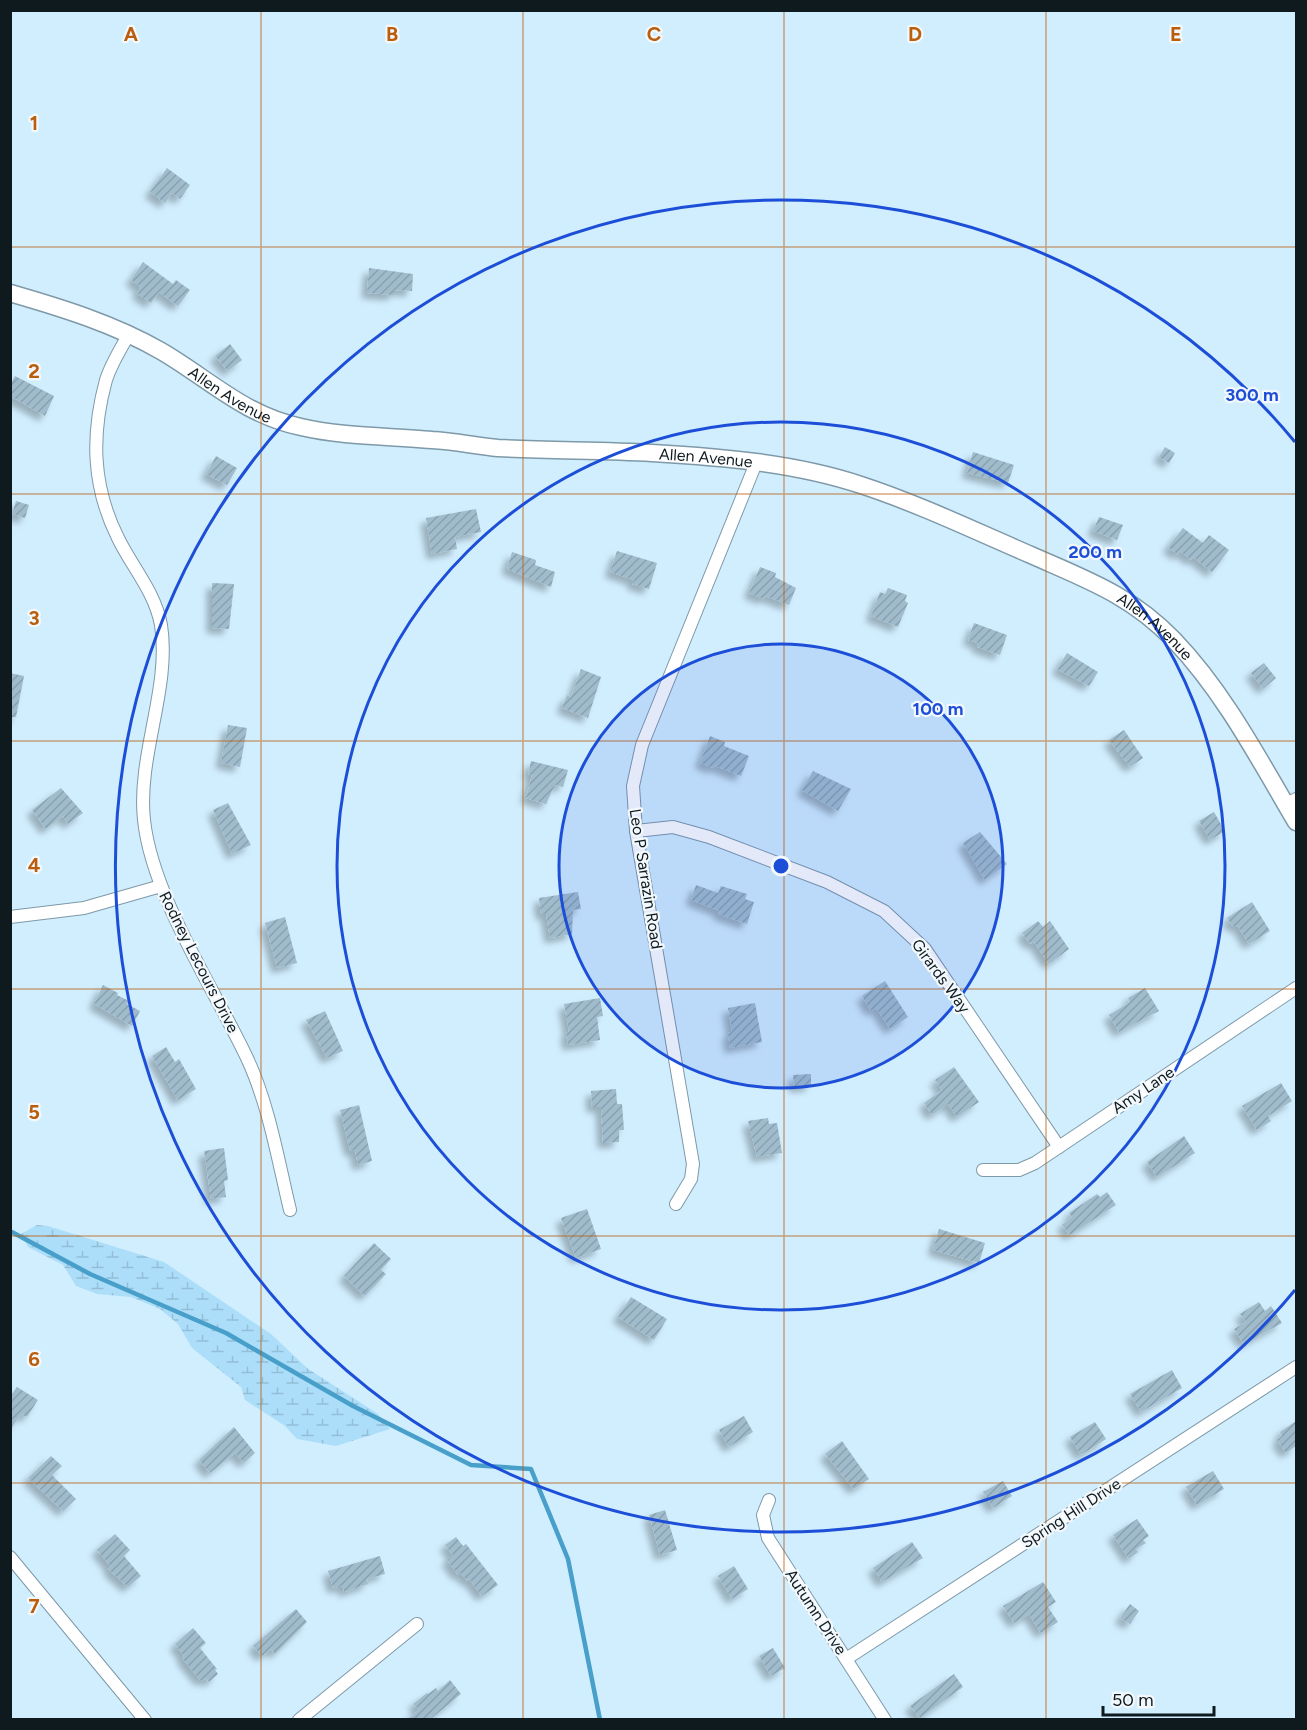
<svg xmlns="http://www.w3.org/2000/svg" width="1307" height="1730" font-family="Figtree,sans-serif">
	<style>
		.wetland { fill: url(#wetland-marsh) }
		.lines { fill: none; stroke-linecap: round; stroke-linejoin: round }
		.stream { stroke: #489fc9; stroke-width: 4.5 }
		.building { fill: url(#building-hatch); filter: url(#shadow) }
		.street-casing { stroke: #7e99a8; stroke-width: 14 }
		.secondary-casing { stroke: #7e99a8; stroke-width: 19 }
		.street { stroke: #fff; stroke-width: 12 }
		.secondary { stroke: #fff; stroke-width: 16 }
		.grid { fill: none; stroke: #ba5d0c; stroke-width: 1.5; stroke-opacity: 0.55 }
		.ring { fill: none; stroke: #1d4ed8; stroke-width: 3 }
		.labels { text-anchor: middle; dominant-baseline: central; stroke-width: 4.5; stroke-linejoin: round; paint-order: stroke }
		.street-label { font-size: 16px; fill: #0f1a1f; stroke: #f2f8fb }
		.grid-label { font-size: 20px; text-anchor: middle; font-weight: bold; fill: #ba5d0c; stroke: #f2f8fb; stroke-width: 4.5; stroke-linejoin: round; paint-order: stroke }
		.centre { fill: #1d4ed8; stroke: #f2f8fb; stroke-width: 3 }
		.ring-label { font-size: 18px; text-anchor: middle; font-weight: bold; fill: #1d4ed8; stroke: #f2f8fb; stroke-width: 4.5; stroke-linejoin: round; paint-order: stroke }
	</style>
	<defs>
		<pattern id="wetland-marsh" width="20" height="14" patternUnits="userSpaceOnUse" patternTransform="scale(1.5)"><rect width="20" height="14" fill="#acdefa"/><path d="M1 5h8M5 5V1M11 12h8M15 12V8" fill="none" stroke="#93bed6"/></pattern>
		<pattern id="building-hatch" width="6" height="6" patternUnits="userSpaceOnUse" patternTransform="scale(1.5)"><rect width="6" height="6" fill="#a0bccc"/><path d="M-1 1l2-2M0 6l6-6M5 7l2-2" fill="none" stroke="#89a1af"/></pattern>
		<filter id="shadow"><feDropShadow dx="-5.5" dy="5.5" stdDeviation="3" flood-color="#0004"/></filter>
	</defs>
	<rect width="100%" height="100%" fill="#d1eeff"/>
	<polygon class="wetland" points="37,1225 48,1226 164,1262 271,1334 307,1368 378,1414 390,1429 336,1446 297,1439 285,1426 245,1400 241,1387 192,1348 178,1324 160,1309 131,1297 97,1294 76,1286 63,1265 28,1247 21,1234"/>
	<g class="lines">
		<polyline class="stream" points="10,1231 90,1274 226,1333 353,1406 471,1465 531,1469 568,1559 600,1720"/>
	</g>
	<g class="building">
		<polygon points="167,168 190,185 180,199 172,193 165,203 150,192"/>
		<polygon points="143,262 173,284 176,280 190,290 178,306 159,292 151,303 137,293 141,287 131,280"/>
		<polygon points="369,268 413,274 412,291 394,290 394,295 367,293"/>
		<polygon points="230,344 242,360 228,371 215,356"/>
		<polygon points="15,376 54,396 45,416 10,396 10,385"/>
		<polygon points="1165,447 1175,453 1169,463 1159,457"/>
		<polygon points="973,452 1014,465 1008,483 967,473"/>
		<polygon points="216,456 237,468 227,485 206,474"/>
		<polygon points="16,501 29,505 25,518 12,514"/>
		<polygon points="476,509 481,532 455,537 457,549 432,554 426,518"/>
		<polygon points="1099,517 1123,525 1117,540 1093,531"/>
		<polygon points="1183,528 1203,543 1209,535 1229,550 1212,572 1193,557 1191,560 1180,551 1178,555 1168,547"/>
		<polygon points="617,551 657,563 649,589 632,584 634,580 610,572"/>
		<polygon points="512,552 536,560 535,565 555,572 551,587 507,569"/>
		<polygon points="760,567 776,573 775,577 796,588 789,605 765,596 764,599 749,593"/>
		<polygon points="212,583 234,584 229,629 212,628"/>
		<polygon points="888,588 907,595 905,601 908,603 898,627 871,616 880,592 885,594"/>
		<polygon points="974,623 1007,635 1000,655 977,647 978,643 968,640"/>
		<polygon points="1067,653 1098,672 1089,686 1057,669"/>
		<polygon points="1264,663 1276,678 1263,689 1251,673"/>
		<polygon points="581,669 601,677 588,718 562,708 567,695 571,697"/>
		<polygon points="10,673 24,676 16,717 10,717"/>
		<polygon points="228,725 247,728 240,767 221,763"/>
		<polygon points="1124,730 1143,758 1130,767 1109,740"/>
		<polygon points="710,736 725,742 724,746 749,756 741,776 715,766 713,768 700,763"/>
		<polygon points="531,761 568,770 563,787 555,785 546,804 526,798 532,775 528,774"/>
		<polygon points="813,771 851,789 838,811 802,790"/>
		<polygon points="61,788 83,813 68,824 63,816 46,829 32,810"/>
		<polygon points="228,803 251,845 232,854 213,810"/>
		<polygon points="1214,812 1225,831 1210,840 1199,821"/>
		<polygon points="980,832 1007,864 985,880 963,843"/>
		<polygon points="696,885 718,893 721,886 747,894 745,899 754,902 747,924 718,914 720,911 691,900"/>
		<polygon points="578,892 581,909 573,910 572,934 550,938 546,914 541,914 539,898"/>
		<polygon points="1252,902 1270,931 1249,944 1237,925 1233,927 1227,918"/>
		<polygon points="285,917 297,963 277,968 265,923"/>
		<polygon points="1038,921 1043,927 1050,921 1069,949 1049,964 1034,942 1030,944 1022,933"/>
		<polygon points="885,981 908,1017 890,1029 876,1008 871,1011 862,996"/>
		<polygon points="103,985 118,993 117,995 129,1001 127,1004 140,1011 132,1026 94,1004"/>
		<polygon points="1145,988 1159,1011 1119,1032 1109,1015 1130,1002 1128,998"/>
		<polygon points="600,998 603,1016 597,1017 600,1040 568,1045 566,1032 569,1032 564,1004"/>
		<polygon points="755,1003 762,1042 730,1048 728,1033 732,1032 728,1008"/>
		<polygon points="325,1011 343,1051 327,1058 306,1020"/>
		<polygon points="166,1047 175,1062 179,1059 196,1089 178,1100 152,1056"/>
		<polygon points="954,1067 979,1102 957,1117 948,1104 932,1115 924,1103 942,1090 935,1080"/>
		<polygon points="811,1074 811,1086 794,1087 793,1075"/>
		<polygon points="1281,1083 1292,1101 1268,1116 1271,1121 1257,1130 1242,1106"/>
		<polygon points="616,1089 617,1104 622,1104 624,1130 619,1130 619,1142 603,1143 601,1107 592,1107 591,1091"/>
		<polygon points="359,1105 372,1161 358,1165 355,1150 350,1151 340,1110"/>
		<polygon points="768,1118 769,1124 777,1123 782,1153 757,1157 748,1121"/>
		<polygon points="1184,1136 1195,1153 1157,1177 1147,1162"/>
		<polygon points="224,1148 228,1180 224,1181 226,1197 211,1199 204,1151"/>
		<polygon points="1107,1192 1116,1205 1070,1235 1062,1225 1072,1217 1069,1213 1097,1194 1100,1197"/>
		<polygon points="587,1209 601,1249 576,1258 561,1218"/>
		<polygon points="939,1229 985,1243 979,1263 933,1250"/>
		<polygon points="374,1243 391,1259 381,1270 386,1274 365,1296 344,1276"/>
		<polygon points="631,1297 667,1319 654,1340 618,1317"/>
		<polygon points="1259,1302 1265,1311 1271,1306 1282,1323 1244,1344 1234,1329 1246,1322 1240,1314"/>
		<polygon points="1172,1370 1182,1388 1141,1412 1130,1394"/>
		<polygon points="17,1387 38,1400 27,1417 21,1414 10,1430 10,1397"/>
		<polygon points="744,1416 753,1432 729,1447 719,1430"/>
		<polygon points="1296,1421 1296,1446 1286,1453 1277,1440 1282,1436 1280,1432"/>
		<polygon points="1095,1422 1106,1439 1081,1455 1070,1437"/>
		<polygon points="234,1427 255,1453 244,1463 235,1453 210,1473 199,1460"/>
		<polygon points="842,1441 869,1479 854,1489 825,1454"/>
		<polygon points="51,1456 62,1466 52,1475 76,1499 63,1511 28,1478"/>
		<polygon points="1213,1471 1224,1489 1197,1505 1186,1487"/>
		<polygon points="1003,1481 1012,1496 993,1508 983,1492"/>
		<polygon points="665,1510 677,1550 660,1555 649,1515"/>
		<polygon points="1137,1519 1149,1536 1143,1540 1146,1543 1136,1549 1138,1552 1129,1559 1113,1535"/>
		<polygon points="115,1534 130,1550 124,1556 141,1576 128,1587 108,1569 111,1567 97,1550"/>
		<polygon points="456,1537 463,1546 466,1544 498,1585 482,1596 469,1579 467,1581 461,1573 458,1575 447,1560 453,1555 445,1545"/>
		<polygon points="912,1542 923,1558 882,1582 873,1568"/>
		<polygon points="380,1556 385,1574 367,1579 368,1584 344,1592 343,1586 333,1588 328,1571"/>
		<polygon points="734,1566 748,1589 732,1599 718,1576"/>
		<polygon points="1043,1582 1056,1602 1048,1607 1058,1622 1041,1633 1029,1614 1014,1623 1003,1606"/>
		<polygon points="1130,1604 1139,1611 1130,1624 1120,1618"/>
		<polygon points="296,1609 307,1622 275,1654 271,1649 262,1656 253,1646"/>
		<polygon points="193,1628 206,1643 200,1648 217,1669 215,1670 218,1674 209,1682 206,1678 201,1681 182,1658 184,1656 175,1644"/>
		<polygon points="773,1648 785,1668 771,1676 759,1656"/>
		<polygon points="954,1674 963,1687 920,1718 910,1706"/>
		<polygon points="450,1680 461,1694 431,1719 408,1719 419,1710 413,1704 427,1693 428,1694 436,1688 438,1691"/>
	</g>
	<g class="lines">
		<defs>
			<g id="street">
				<path d="M 129,334 C 121,348 111,364 106,380 C 91,435 92,486 118,538 C 132,567 155,592 161,625 C 171,688 137,756 144,820 C 152,896 214,988 247,1058 C 269,1105 278,1160 290,1210"/>
				<polyline points="1286,805 1296,799"/>
				<polyline points="636,831 673,827 709,837 827,882 884,911 925,949 1059,1147"/>
				<polyline points="10,917 84,908 161,886"/>
				<polyline points="983,1170 1019,1170 1035,1163 1296,988"/>
				<polyline points="676,1204 691,1179 693,1164 636,831 633,786 642,745 756,463"/>
				<polyline points="769,1500 763,1515 768,1538 885,1720"/>
				<polyline points="10,1557 145,1720"/>
				<polyline points="846,1659 1296,1367"/>
				<polyline points="299,1720 417,1624"/>
			</g>
			<g id="secondary">
				<path id="s1" d="M 10,293 C 62,308 114,324 161,351 C 209,379 244,415 301,427 C 344,437 389,436 432,440 C 454,441 476,446 498,448 C 549,451 600,450 652,453 C 721,457 795,463 861,485 C 919,504 975,531 1031,555 C 1085,579 1131,595 1174,640 C 1224,692 1260,761 1296,822"/>
			</g>
		</defs>
		<use href="#street" class="street-casing"/>
		<use href="#secondary" class="secondary-casing"/>
		<use href="#street" class="street"/>
		<use href="#secondary" class="secondary"/>
	</g>
	<path class="grid" d="M 261,10 L 261,1720M 523,10 L 523,1720M 784,10 L 784,1720M 1046,10 L 1046,1720M 10,247 L 1296,247M 10,494 L 1296,494M 10,741 L 1296,741M 10,989 L 1296,989M 10,1236 L 1296,1236M 10,1483 L 1296,1483"/>
	<circle cx="781" cy="866" r="222" fill="#1d4ed8" fill-opacity=".12"/>
	<g class="ring">
		<circle cx="781" cy="866" r="222"/>
		<circle cx="781" cy="866" r="444"/>
		<path d="M1295 1290A666 666 0 1 1 1295 442"/>
	</g>
	<g class="labels">
		<g class="street-label">
			<text stroke="none"><textPath href="#s1" startOffset="244">Allen Avenue</textPath></text>
			<text stroke="none"><textPath href="#s1" startOffset="729">Allen Avenue</textPath></text>
			<text stroke="none"><textPath href="#s1" startOffset="1215">Allen Avenue</textPath></text>
			<text transform="translate(646 879) rotate(81)">Leo P Sarrazin Road</text>
			<text transform="translate(199 962) rotate(63)">Rodney Lecours Drive</text>
			<text transform="translate(941 976) rotate(54)">Girards Way</text>
			<text transform="translate(1143 1090) rotate(-34)">Amy Lane</text>
			<text transform="translate(1071 1513) rotate(-33)">Spring Hill Drive</text>
			<text transform="translate(816 1612) rotate(57)">Autumn Drive</text>
		</g>
	</g>
	<g class="grid-label">
		<text x="131" y="41">A</text>
		<text x="392" y="41">B</text>
		<text x="654" y="41">C</text>
		<text x="915" y="41">D</text>
		<text x="1176" y="41">E</text>
		<text x="34" y="130">1</text>
		<text x="34" y="378">2</text>
		<text x="34" y="625">3</text>
		<text x="34" y="872">4</text>
		<text x="34" y="1119">5</text>
		<text x="34" y="1366">6</text>
		<text x="34" y="1613">7</text>
	</g>
	<circle cx="781" cy="866" r="9" class="centre"/>
	<g class="ring-label">
		<text x="1252" y="401">300 m</text>
		<text x="1095" y="558">200 m</text>
		<text x="938" y="715">100 m</text>
	</g>
	<rect width="1307" height="1730" fill="none" stroke="#0f1a1f" stroke-width="24"/>
	<path d="M1103 1706v9h111v-9" fill="none" stroke="#0f1a1f" stroke-width="3"/>
	<text x="1112" y="1706" font-size="18" fill="#0f1a1f" stroke="#f2f8fb" stroke-width="4.5" paint-order="stroke">50 m</text>
</svg>
